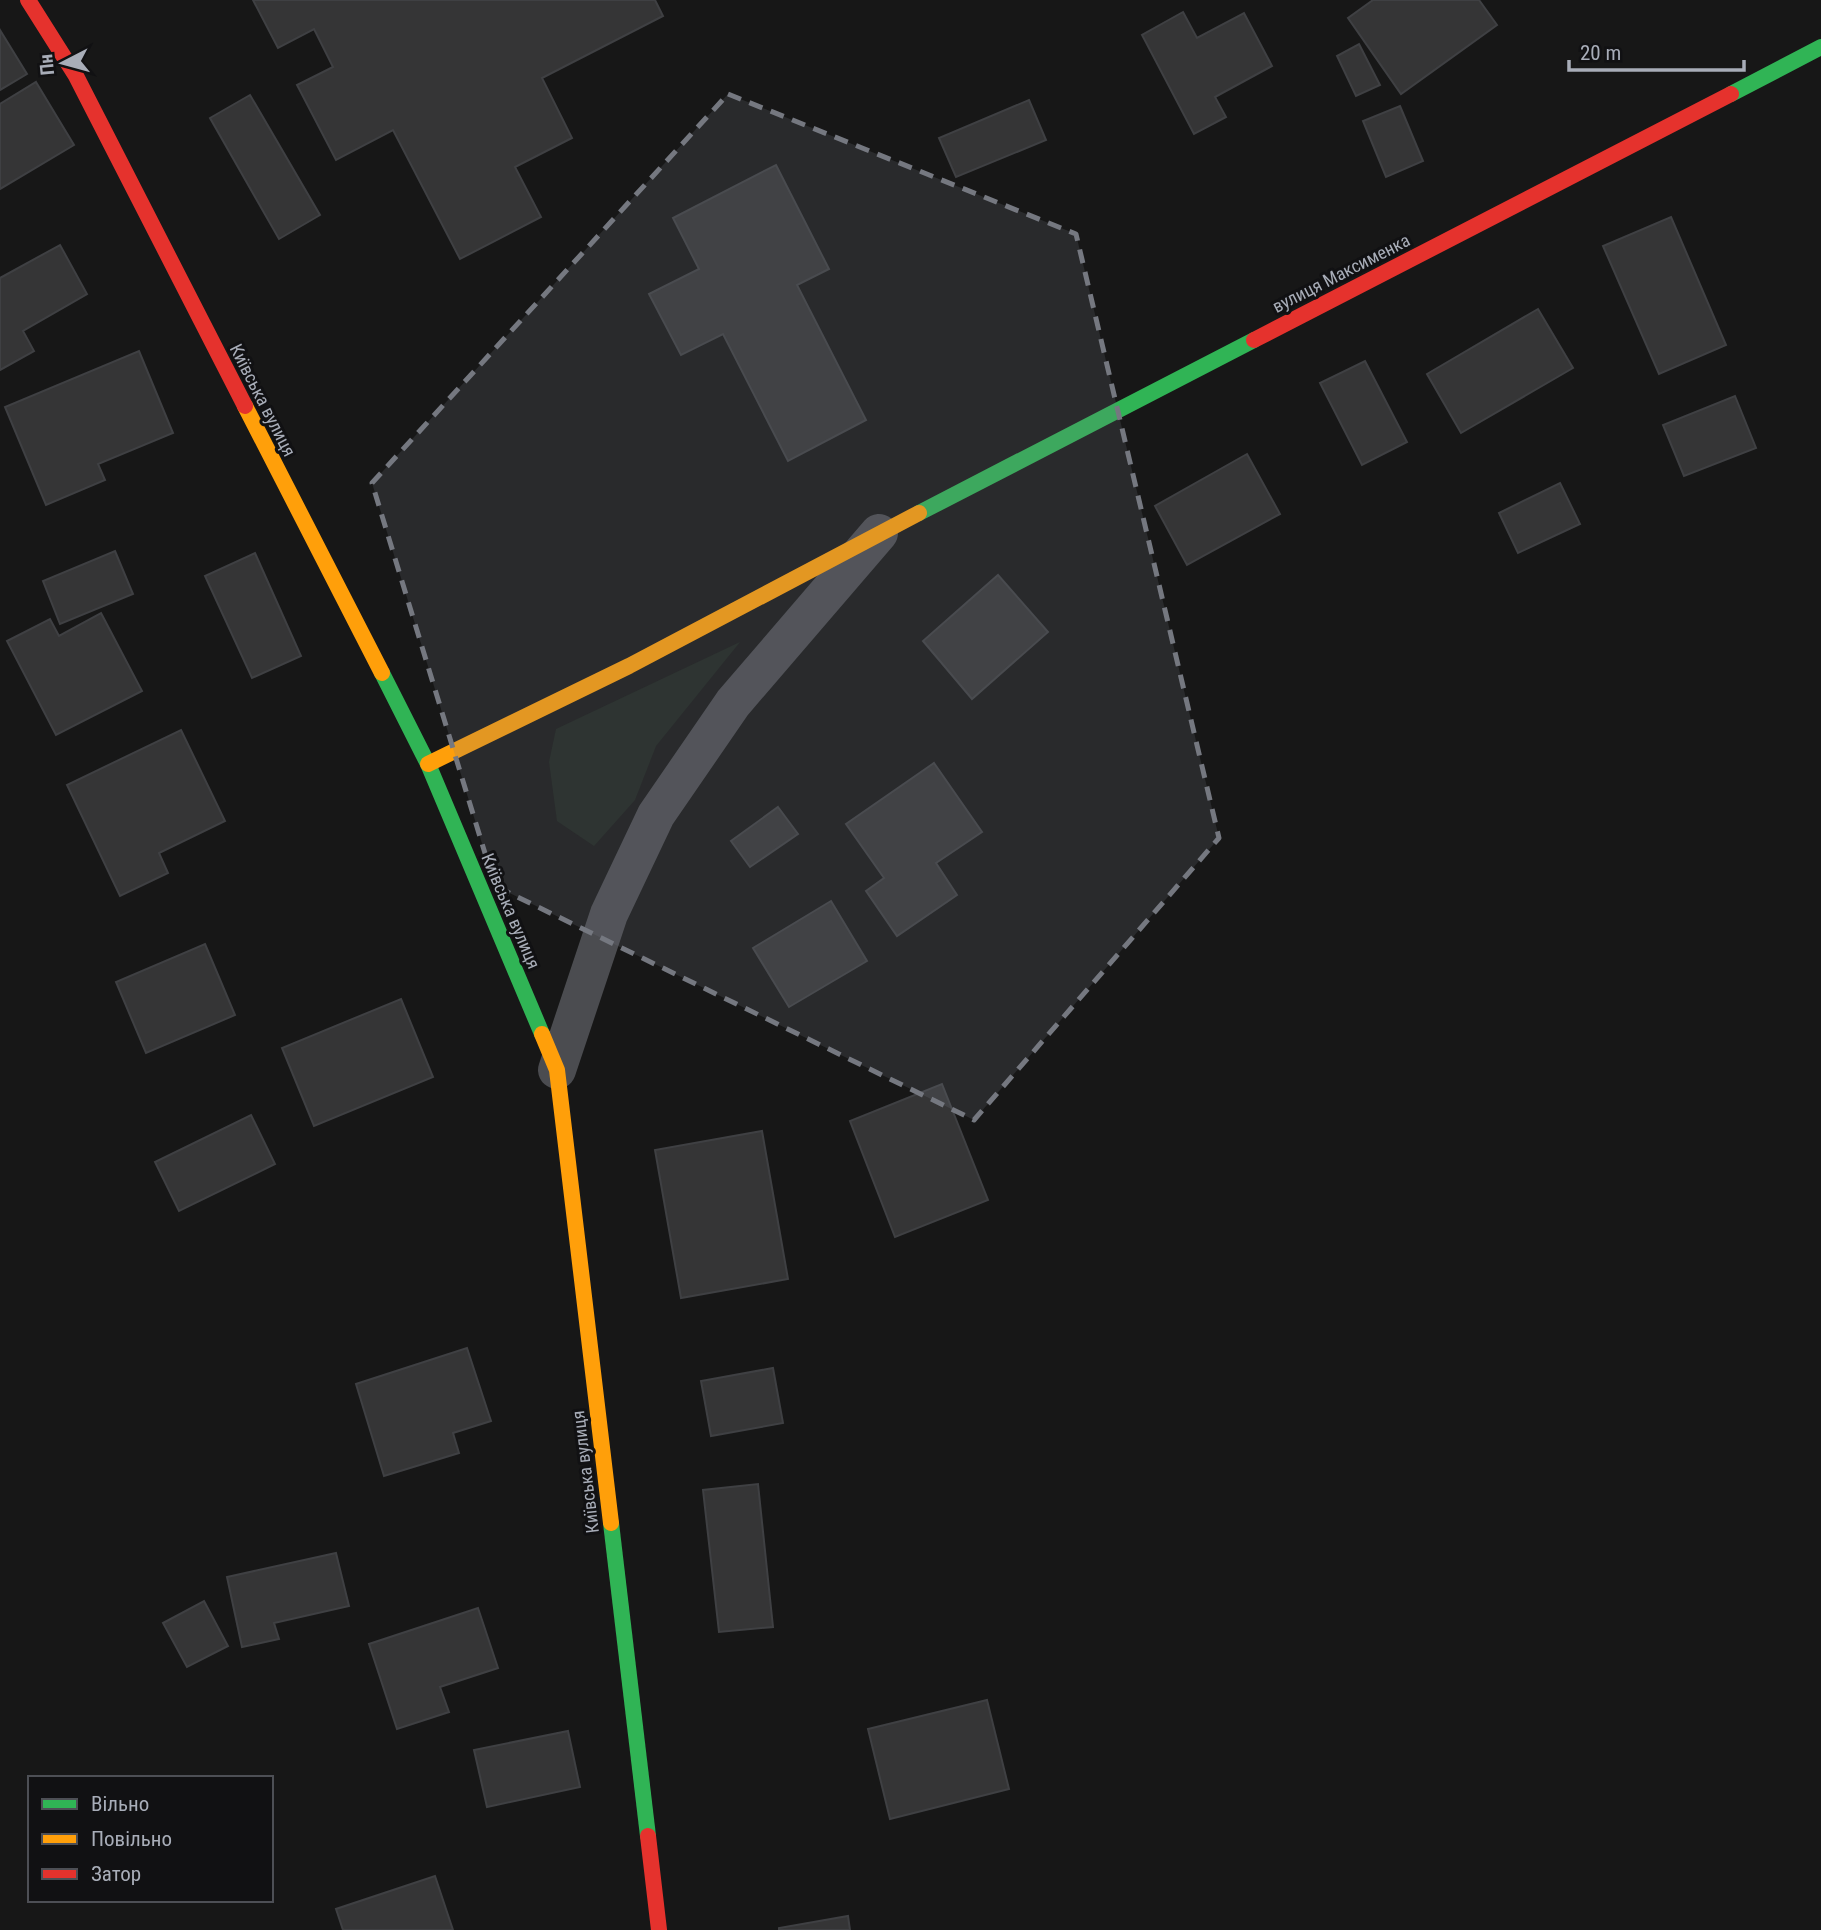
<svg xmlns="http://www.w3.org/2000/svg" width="1821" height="1930" font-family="'Roboto Condensed',sans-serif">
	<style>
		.green { fill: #1d241e }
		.building { fill: #353536; stroke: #3f4043; stroke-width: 2 }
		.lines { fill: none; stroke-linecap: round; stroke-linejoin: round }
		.street { stroke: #4b4c50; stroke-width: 38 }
		.fast { stroke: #30b455; stroke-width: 16 }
		.slow { stroke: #ff9f0a; stroke-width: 16 }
		.jam { stroke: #e5322d; stroke-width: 16 }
		.marked { fill: #757880; fill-opacity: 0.2; stroke: #757880; stroke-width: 5; stroke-dasharray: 14 9; stroke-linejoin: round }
		.labels { text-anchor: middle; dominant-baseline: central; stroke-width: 6; stroke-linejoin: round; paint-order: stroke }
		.street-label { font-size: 18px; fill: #a8adb8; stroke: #111113 }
	</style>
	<rect width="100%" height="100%" fill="#171717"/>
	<polygon class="green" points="740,642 656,746 635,800 594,846 557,821 549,762 556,729"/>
	<g class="building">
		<polygon points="253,0 655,0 663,16 542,78 572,138 515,167 541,217 460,259 393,130 336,160 297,85 333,67 314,29 278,48"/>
		<polygon points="1373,0 1479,0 1497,25 1401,94 1348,18"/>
		<polygon points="1183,12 1197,38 1244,13 1272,66 1215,97 1226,117 1194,134 1142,35"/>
		<polygon points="0,30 27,74 0,90"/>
		<polygon points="1359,44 1380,85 1356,96 1337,56"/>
		<polygon points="36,82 74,145 0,189 0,104"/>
		<polygon points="250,95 320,215 279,239 210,118"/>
		<polygon points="1029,100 1046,140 956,177 939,138"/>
		<polygon points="1400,106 1423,161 1386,177 1363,121"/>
		<polygon points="776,165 829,269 797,285 866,420 788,461 723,334 681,355 649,294 699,269 673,218"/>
		<polygon points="1671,217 1726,345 1659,374 1603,246"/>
		<polygon points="60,245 87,294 23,331 34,351 0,370 0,278"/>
		<polygon points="1538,309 1573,368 1461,433 1427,374"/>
		<polygon points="139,351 173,433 98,464 105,480 46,505 5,407"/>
		<polygon points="1365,361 1407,442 1362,465 1320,383"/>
		<polygon points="1735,396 1756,448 1684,476 1663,425"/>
		<polygon points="1247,454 1280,514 1187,565 1155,506"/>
		<polygon points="1560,483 1580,524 1518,553 1499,513"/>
		<polygon points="115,551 133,594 60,624 43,581"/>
		<polygon points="255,553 301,656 252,678 205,576"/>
		<polygon points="998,575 1048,632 972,699 923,641"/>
		<polygon points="101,613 142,691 56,735 7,641 50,619 59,636"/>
		<polygon points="181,730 225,821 159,853 168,873 120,896 67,785"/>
		<polygon points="934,763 982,832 936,863 957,895 897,936 866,891 884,878 846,824"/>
		<polygon points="778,807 798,834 750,867 731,841"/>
		<polygon points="831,901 867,961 789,1007 753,948"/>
		<polygon points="205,944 235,1015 146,1053 116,982"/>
		<polygon points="401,999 433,1077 314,1126 282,1048"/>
		<polygon points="942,1084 988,1200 895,1237 850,1121"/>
		<polygon points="251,1115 275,1164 179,1211 155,1162"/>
		<polygon points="762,1131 788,1279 681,1298 655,1150"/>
		<polygon points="467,1348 491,1421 453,1433 459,1453 384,1476 356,1384"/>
		<polygon points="773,1368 783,1423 711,1436 701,1381"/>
		<polygon points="758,1484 773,1627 719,1632 703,1490"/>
		<polygon points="336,1553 349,1606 274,1623 279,1639 242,1647 227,1577"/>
		<polygon points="204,1601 228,1646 187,1667 163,1623"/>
		<polygon points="478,1608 498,1668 440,1687 449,1712 397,1729 369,1644"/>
		<polygon points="987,1700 1009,1789 890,1819 868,1729"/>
		<polygon points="568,1731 580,1787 487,1807 474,1750"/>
		<polygon points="435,1876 453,1930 343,1930 336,1909"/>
		<polygon points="848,1916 850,1930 779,1930 779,1928"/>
	</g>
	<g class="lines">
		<polyline class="street" points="557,1070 609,914 656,815 733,703 879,533"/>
		<g class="fast">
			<polyline points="1731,94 1821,47"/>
			<polyline points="919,513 1254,340"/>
			<polyline points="382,673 428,764 542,1034"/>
			<polyline points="611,1523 648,1836"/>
		</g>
		<g class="slow">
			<polyline points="245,406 382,673"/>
			<polyline points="428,764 629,666 919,513"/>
			<polyline points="542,1034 557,1070 611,1523"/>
		</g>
		<g class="jam">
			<polyline points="28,0 76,76 245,406"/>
			<polyline points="1254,340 1731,94"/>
			<polyline points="648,1836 659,1930"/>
		</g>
	</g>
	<path class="marked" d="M 728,94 L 1076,234 L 1219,838 L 974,1120 L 495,886 L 372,483 Z"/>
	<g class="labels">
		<g class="street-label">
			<text transform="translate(1341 273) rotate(-27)">вулиця Максименка</text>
			<text transform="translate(263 400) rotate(63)">Київська вулиця</text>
			<text transform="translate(511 911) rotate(67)">Київська вулиця</text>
			<text transform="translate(585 1472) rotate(-97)">Київська вулиця</text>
		</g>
	</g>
	<rect x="28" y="1776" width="245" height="126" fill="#111113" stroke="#4d4f55" stroke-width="2"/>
	<rect x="42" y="1799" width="35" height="10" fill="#30b455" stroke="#4d4f55" stroke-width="2"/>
	<text x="91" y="1811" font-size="21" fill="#a8adb8">Вільно</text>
	<rect x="42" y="1834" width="35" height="10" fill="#ff9f0a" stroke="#4d4f55" stroke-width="2"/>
	<text x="91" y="1846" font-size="21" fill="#a8adb8">Повільно</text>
	<rect x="42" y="1869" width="35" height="10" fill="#e5322d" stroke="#4d4f55" stroke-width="2"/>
	<text x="91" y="1881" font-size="21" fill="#a8adb8">Затор</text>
	<g transform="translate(63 63) rotate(264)" stroke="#111113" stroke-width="5" paint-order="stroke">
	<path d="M0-5L12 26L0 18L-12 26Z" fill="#a8adb8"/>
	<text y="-10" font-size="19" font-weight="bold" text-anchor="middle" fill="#a8adb8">Пн</text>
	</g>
	<path d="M1569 60v10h175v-10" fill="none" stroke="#a8adb8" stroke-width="3.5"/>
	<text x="1580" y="60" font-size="21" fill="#a8adb8" stroke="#111113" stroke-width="5" paint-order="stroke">20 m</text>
</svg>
